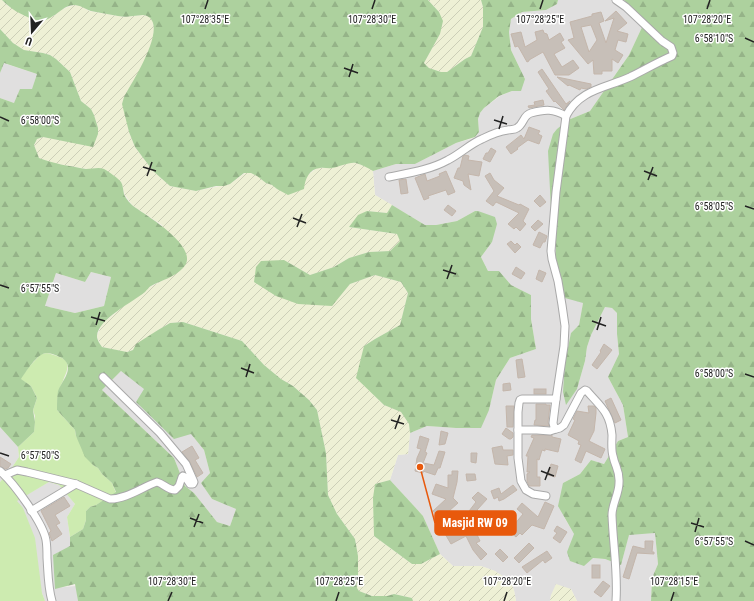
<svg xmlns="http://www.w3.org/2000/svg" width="754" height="601" font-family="'Roboto Condensed',sans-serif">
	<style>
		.residential { fill: #e0dfdf }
		.farmland { fill: url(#farmland-furrows) }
		.grass { fill: #cdebb0 }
		.forest { fill: url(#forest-firs); fill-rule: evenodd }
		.building { fill: #c7bfb8; stroke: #c4b6ab; fill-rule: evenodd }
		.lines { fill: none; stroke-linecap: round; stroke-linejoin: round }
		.street-casing { stroke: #a9a9a9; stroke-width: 9 }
		.street { stroke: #fff; stroke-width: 7 }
		.ticks { fill: none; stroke: #222; stroke-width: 1.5 }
		.ticks-label { font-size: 10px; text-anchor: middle; fill: #222; stroke: #fff; stroke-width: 3; stroke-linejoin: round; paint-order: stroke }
		.leader { fill: none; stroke: #e8590c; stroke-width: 1.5 }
		.callout-dot { fill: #e8590c; stroke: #fff; stroke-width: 1.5 }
		.callout { fill: #e8590c; stroke: #e8590c; stroke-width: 1.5 }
		.callout-label { font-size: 12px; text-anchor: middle; font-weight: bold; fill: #fff }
	</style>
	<defs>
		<pattern id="farmland-furrows" width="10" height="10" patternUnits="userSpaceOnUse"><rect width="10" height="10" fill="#eef0d5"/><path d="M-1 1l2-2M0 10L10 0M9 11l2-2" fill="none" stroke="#ccceb7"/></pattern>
		<pattern id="forest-firs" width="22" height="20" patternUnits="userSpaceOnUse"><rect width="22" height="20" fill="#add19e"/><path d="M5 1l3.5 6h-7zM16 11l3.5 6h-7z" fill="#95b388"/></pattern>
	</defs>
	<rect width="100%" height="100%" fill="#f2efe9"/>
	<g class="residential">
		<polygon points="558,0 624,0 644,23 629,55 590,111 568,120 551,199 552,229 556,248 555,257 560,273 583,303 579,325 571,333 577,389 585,361 587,347 591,335 605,307 612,308 617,313 617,334 619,354 608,377 623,405 628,437 618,441 604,464 591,460 580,474 563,483 564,517 574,534 593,558 605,559 621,565 629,534 655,533 658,564 652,578 651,601 577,601 571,589 551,595 550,601 516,601 514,590 510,581 495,571 481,566 453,566 440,554 423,516 414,506 390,480 398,455 408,454 410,433 427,426 456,428 489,410 496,380 510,358 536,349 531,319 531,295 511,285 499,271 488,271 481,257 492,242 475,211 457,221 436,225 425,225 375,195 373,171 396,164 415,164 456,143 475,138 479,132 478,119 480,113 484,108 500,96 512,91 525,79 511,50 509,32 511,19 522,12 546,10 557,4"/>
		<polygon points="3,63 37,74 32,90 14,103 0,98 0,73"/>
		<polygon points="91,272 111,277 104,306 75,313 45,306 56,273 85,282"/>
		<polygon points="121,371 145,389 191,434 204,450 210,473 201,483 212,499 236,509 230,526 217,522 194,493 185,486 174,458 102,390"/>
		<polygon points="0,427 18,447 19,457 11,469 0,482"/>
		<polygon points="49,482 59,485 75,504 67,517 70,537 70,546 55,588 76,586 78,601 45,601 42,593 16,501"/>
	</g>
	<g class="farmland">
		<polygon points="0,0 2,0 9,7 54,16 59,11 68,7 74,5 81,6 89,11 124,17 143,15 149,16 153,21 154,28 153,41 145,61 123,100 129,132 135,147 153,171 170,186 196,191 230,184 245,173 251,173 257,175 266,183 272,185 277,189 305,182 307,176 317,168 330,168 349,163 356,163 367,167 373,171 375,195 392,205 387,213 367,211 349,227 397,234 401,241 390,251 369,252 349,258 334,267 310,275 284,260 331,306 350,284 375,275 401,282 408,293 400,325 375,339 364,346 374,395 384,405 401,412 409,424 410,433 408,454 398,455 390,480 375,484 374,536 412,564 421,564 440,554 453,566 481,566 495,571 510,581 514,590 516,601 413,601 412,598 394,594 387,596 372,596 359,591 357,588 356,581 358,575 358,556 355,539 337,514 328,495 326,453 317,410 309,400 293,386 281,379 264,365 242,341 183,322 170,323 158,330 133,350 126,352 102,347 99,342 97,336 102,324 121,308 145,291 150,287 173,275 162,225 133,206 125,195 121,182 100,168 93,169 87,169 52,163 39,158 34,145 37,139 43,137 93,146 98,134 98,128 94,115 91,109 81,101 70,72 56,59 50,55 43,53 24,50 13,43 0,29"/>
		<polygon points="428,0 481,0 483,7 483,27 471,56 465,59 447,72 441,72 429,68 424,63 440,34 439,12"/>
		<polygon points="556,584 571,589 577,601 550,601 551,595"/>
	</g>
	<path class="grass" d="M 47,353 C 64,358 73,359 64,378 C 63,382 60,386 59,390 C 57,396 58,404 57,410 L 75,430 L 76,436 L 93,465 L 98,468 L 102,474 L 112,483 L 116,493 L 96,505 L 90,507 L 86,511 L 86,520 L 83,529 L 70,537 L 67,517 L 75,504 L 59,485 L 49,482 L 17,501 L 23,508 L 35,538 L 42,593 L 45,601 L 0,601 L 0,482 L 11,469 L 19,457 L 18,447 L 34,432 L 35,416 L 33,410 L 37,398 L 31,386 L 20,379 L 28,368 L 41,354 Z"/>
	<g class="forest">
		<path d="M 2,0 L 428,0 L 439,12 L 443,21 L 440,34 L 424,63 L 429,68 L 441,72 L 447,72 L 465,59 L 471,56 L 483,27 L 483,7 L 481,0 L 558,0 L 557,4 L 546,10 L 522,12 L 511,19 L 509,32 L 511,50 L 525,79 L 521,91 L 512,91 L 499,96 L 484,108 L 480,113 L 478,119 L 479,132 L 475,137 L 456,143 L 415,164 L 396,164 L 373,171 C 368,168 363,165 356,163 C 348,162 340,167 332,168 C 328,169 324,167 320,168 C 309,169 305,179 304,189 L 288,195 L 277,189 L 272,185 L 266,183 L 257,176 L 251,173 L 244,173 L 230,184 L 224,186 L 216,186 L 196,191 L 170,186 L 153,171 L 135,147 L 129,132 L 122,104 L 124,97 C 131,84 169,26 147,16 C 143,14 138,16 133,16 C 127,17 123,17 118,16 C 109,14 99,13 91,11 C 85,9 80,5 74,5 C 64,6 60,12 53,16 C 50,18 45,21 42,21 C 39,21 36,20 33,19 C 21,15 11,9 2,0 Z"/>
		<polygon points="624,0 754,0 754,601 651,601 652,578 658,564 655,533 629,535 621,565 605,559 593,558 584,566 570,561 567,552 574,534 558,506 563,483 580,474 591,460 604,464 618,441 628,437 623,405 608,377 619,354 617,334 617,313 612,308 605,307 591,335 587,347 585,361 577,389 566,405 563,392 565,362 571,333 579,325 583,303 565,298 560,273 555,257 556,248 552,229 548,151 553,134 557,129 568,120 590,111 629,55 644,23"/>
		<path d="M 0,29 L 13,43 L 24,50 L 43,53 L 50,55 L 56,59 L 70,72 L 81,101 L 91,109 L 94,115 L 98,128 L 98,134 L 93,147 L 43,137 L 37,139 L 34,145 L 39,158 C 54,164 70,166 86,169 C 92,169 99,167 104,169 C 108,171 119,179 121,182 C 123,185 123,190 124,194 C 126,199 131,205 136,208 C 149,217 202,249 183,268 C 175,277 162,280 151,286 C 149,287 147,290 145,292 C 133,302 98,319 97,336 C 97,340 100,344 102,347 L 127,352 L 133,350 L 136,344 L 158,330 L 170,323 L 183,322 L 242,341 L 264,365 L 281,379 L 293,386 L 309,400 L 317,410 L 326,453 L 328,495 L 337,514 L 355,539 L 358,556 L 358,575 L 356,581 L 357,588 L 359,591 L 372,596 L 387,596 L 394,594 L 412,598 L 413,601 L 78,601 L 75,584 L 55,589 L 53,555 L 70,546 L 70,537 L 83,529 L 86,520 L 86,511 L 90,507 L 96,505 L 116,492 L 112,483 L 102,474 L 98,468 L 93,465 L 85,457 L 76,436 L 75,430 L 57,410 C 57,403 57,397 58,391 C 61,383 68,376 68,368 C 68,363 65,360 62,358 C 58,356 51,353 47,353 C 37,353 26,372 21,379 L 31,386 L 37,398 L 33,410 L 35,422 L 34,432 L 18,447 L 0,427 L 0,98 L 14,103 L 20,89 L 32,89 L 37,74 L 4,63 L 0,73 ZM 91,272 L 111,277 L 104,306 L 75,313 L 45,306 L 56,273 L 85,282 ZM 121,371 L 144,389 L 136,402 L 174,439 L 191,434 L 204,450 L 210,473 L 201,483 L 212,499 L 236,509 L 230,526 L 217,522 L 194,493 L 185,486 L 174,458 L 102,390 Z"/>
		<polygon points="392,205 425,225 436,225 457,221 475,211 478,211 495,217 497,224 492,242 481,257 488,271 499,271 511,285 531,295 531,319 536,349 510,358 496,380 489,410 481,428 456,428 427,426 410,433 409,424 401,412 384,405 356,378 364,346 375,339 400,325 408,293 401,282 375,275 350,284 332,306 298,304 276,296 254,282 256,267 261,261 284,260 310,275 334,267 349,258 369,252 390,251 400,241 397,234 349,227 358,215 367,211 387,213"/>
		<polygon points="390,480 414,506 423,516 440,554 421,564 412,564 374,536 373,498 375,484"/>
	</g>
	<g class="building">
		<path d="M 616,11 L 627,23 L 617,31 L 628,34 L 626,42 L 618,40 L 615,50 L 623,55 L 618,63 L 612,59 L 612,71 L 602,71 L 602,74 L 594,74 L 593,60 L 588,64 L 568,40 L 574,38 L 570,22 L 592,16 L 592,14 L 601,12 L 604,21 L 599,23 L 606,43 L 614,18 L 605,21 ZM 591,25 L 597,40 L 589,52 L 581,27 Z"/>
		<polygon points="543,30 544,33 547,34 549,40 560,33 564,40 561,42 565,48 554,54 562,67 573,60 579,68 569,75 555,75 543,52 529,60 529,61 527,62 518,46 515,47 511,34 521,32 525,47 537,40 535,32"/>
		<polygon points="542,69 566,104 570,101 564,110 555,101 554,102 546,91 549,89 538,72"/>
		<polygon points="557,77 591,84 591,87 586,89 581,88 580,90 569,85 568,86"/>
		<polygon points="543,100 544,105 529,108 528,106 535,105 534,102"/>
		<polygon points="529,127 540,131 538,134 542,136 539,144 528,140 517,148 518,149 511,154 506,147 521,135 524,139"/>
		<polygon points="491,148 496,151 490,162 483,159 486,153 488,153"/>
		<polygon points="465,155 469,156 468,160 482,162 479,176 468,174 471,190 464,185 463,181 454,178 458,168 460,168 463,156"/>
		<polygon points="446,171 455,192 448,195 446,190 428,196 429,198 424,200 415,178 425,174 427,181 440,176 439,174"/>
		<polygon points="490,173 494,180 504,188 497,196 519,205 520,204 529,209 523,221 526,224 520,231 516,227 514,229 508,224 519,213 496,202 493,206 486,201 494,191 485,176"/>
		<polygon points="406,179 408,193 401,194 399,180"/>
		<polygon points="540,195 546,202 540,207 534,201"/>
		<polygon points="448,205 456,211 452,216 444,210"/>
		<polygon points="538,220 543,224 535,231 531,227"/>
		<polygon points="539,232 547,236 545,242 543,242 540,248 533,245"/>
		<polygon points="511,241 515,245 517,243 521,247 515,253 507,244"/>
		<polygon points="516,267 525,273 521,279 512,274"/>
		<polygon points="539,270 546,273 542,282 536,279"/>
		<polygon points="604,344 612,350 597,369 592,365 601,352 600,351"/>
		<polygon points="522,359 525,377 518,378 516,360"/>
		<polygon points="510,383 511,390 503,391 503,384"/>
		<rect x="534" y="389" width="12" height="5"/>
		<polygon points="611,398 621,420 615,423 605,401"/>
		<polygon points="536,404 546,404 546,405 550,405 548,422 549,426 534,425 535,420 536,420"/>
		<polygon points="506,406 514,406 513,427 507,427"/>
		<polygon points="588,406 594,406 596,408 596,413 594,431 589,441 605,449 601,458 586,451 581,463 575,460 581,445 578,444 579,441 568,435 575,420 573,419 577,411 589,413"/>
		<polygon points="506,428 513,433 513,437 511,439 509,439 502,434"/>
		<polygon points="441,431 448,433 445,444 439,445"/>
		<polygon points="532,435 552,435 552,437 561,439 558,452 545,449 545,451 542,450 539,460 537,459 537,477 540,477 540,486 529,486 527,481 527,474 530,472 527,472 528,456 526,456 534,438 531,437"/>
		<polygon points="420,436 429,439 425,452 427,453 423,463 434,465 439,451 445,452 440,468 438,468 435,475 423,471 423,473 415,471 417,458 421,449 417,448"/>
		<polygon points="192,446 199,458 195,460 203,473 197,477 190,462 182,452"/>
		<polygon points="502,446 503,450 513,450 513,455 507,456 508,465 495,464 492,448"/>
		<polygon points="471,453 477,453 476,463 471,462"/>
		<polygon points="0,457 11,464 8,468 5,469 0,466"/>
		<polygon points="551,464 558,466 555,477 548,475"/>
		<polygon points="452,471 458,471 457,482 453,498 458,503 440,519 433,511 446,499 432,494 436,484 448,488 448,475 452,475"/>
		<polygon points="466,474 475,474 476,480 467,481"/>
		<polygon points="513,485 517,490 504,499 499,501 498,497 494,499 491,491 499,488 501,494"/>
		<polygon points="478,492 487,499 477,510 479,512 471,522 480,541 476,543 487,554 481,560 473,550 466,536 451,544 444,532 460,524 457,520 466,515 476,502 472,498"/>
		<polygon points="64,497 70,506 55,515 60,523 56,525 62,534 52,541 49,533 51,531 41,511"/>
		<polygon points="545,502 554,506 544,529 532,525 522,535 520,533 516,537 509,531 523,514 517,509 522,503 538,517"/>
		<polygon points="557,526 567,532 560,543 553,538 557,533 554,531"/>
		<polygon points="645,541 653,541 652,552 654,552 654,554 637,553 629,579 623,577 633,546 645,549"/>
		<polygon points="529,543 534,548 519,563 514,558"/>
		<polygon points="500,549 508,557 503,562 495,554"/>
		<polygon points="547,551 552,558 545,563 543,560 527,573 522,567"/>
		<rect x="592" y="565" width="8" height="13"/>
		<polygon points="603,581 610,586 601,597 594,592"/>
	</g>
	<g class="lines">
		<defs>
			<g id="street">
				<path d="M 389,177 C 409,173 430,170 448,160 C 460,154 470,144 482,139 C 490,135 500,131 508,130 C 512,129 514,130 517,128 C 524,124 523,115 531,113 C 546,109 553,109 566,116"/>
				<polyline points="518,430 537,430 550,431 556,429"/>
				<path d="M 0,471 C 14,483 43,523 46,540 C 47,546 47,552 47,558 C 48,572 48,588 52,601"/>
				<path d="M 5,475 L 12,472 L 17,470 L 27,472 L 76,484 L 110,499 C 127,499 142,487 157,482 C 164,484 168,490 175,490 L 179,486 L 182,477 L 183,476 L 186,478 L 190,484 L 193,484 L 194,482 L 186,464 L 160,433 L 103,377"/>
				<polyline points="546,496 533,494 526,490 521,481 518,458 518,412 519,403 520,400 522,399 556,399"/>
				<polyline points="31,511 76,484"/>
				<path d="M 616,601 C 618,572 613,544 612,515 C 612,504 619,494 619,483 C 620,470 615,467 613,456 C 611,450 612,441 612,435 C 610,412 600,406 587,391 L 585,390 L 581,393 L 564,425 L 560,428 L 556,429 L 554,427 L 553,423 L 556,399 L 564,346 L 565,326 L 562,305 L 558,281 L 552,259 L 551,251 L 556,192 L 566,116 C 580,89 606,88 630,77 C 644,70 658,62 672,56 L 673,53 L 671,47 L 662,41 L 626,7 L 616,0"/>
			</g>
		</defs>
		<use href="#street" class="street-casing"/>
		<use href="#street" class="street"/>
	</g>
	<path class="ticks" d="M 205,9 L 208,0M 372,9 L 375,0M 540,9 L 543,0M 707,9 L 710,0M 745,38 L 754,42M 344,68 L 358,73M 349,77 L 353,64M 0,117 L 9,121M 494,120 L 507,124M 499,129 L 503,116M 143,167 L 156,171M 644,171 L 657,176M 147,176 L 152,162M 648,180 L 653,167M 745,206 L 754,209M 293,218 L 306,223M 297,227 L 302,214M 443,270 L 456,274M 447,279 L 452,265M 0,285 L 9,288M 91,317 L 105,321M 592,321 L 606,326M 96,325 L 100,312M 597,330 L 601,317M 241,368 L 254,373M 745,374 L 754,377M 246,377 L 250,364M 391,420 L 404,424M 395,429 L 400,415M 0,453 L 9,456M 541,471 L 554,476M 545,480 L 550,467M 190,518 L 203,523M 691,523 L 704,527M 194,527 L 199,514M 695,532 L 699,518M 745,541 L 754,545M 168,601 L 172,592M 336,601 L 339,592M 504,601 L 507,592M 671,601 L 674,592"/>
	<g class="ticks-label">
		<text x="205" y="23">107°28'35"E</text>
		<text x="372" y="23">107°28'30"E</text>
		<text x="540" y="23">107°28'25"E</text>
		<text x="707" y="23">107°28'20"E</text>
		<text x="714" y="42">6°58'10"S</text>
		<text x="40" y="124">6°58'00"S</text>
		<text x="714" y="210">6°58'05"S</text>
		<text x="40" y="292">6°57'55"S</text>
		<text x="714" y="377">6°58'00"S</text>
		<text x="40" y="459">6°57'50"S</text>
		<text x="714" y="545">6°57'55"S</text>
		<text x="172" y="585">107°28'30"E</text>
		<text x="339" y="585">107°28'25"E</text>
		<text x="507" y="585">107°28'20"E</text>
		<text x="674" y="585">107°28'15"E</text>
	</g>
	<path class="leader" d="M420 467L435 523"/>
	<circle class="callout-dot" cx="420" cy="467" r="4"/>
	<rect class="callout" x="435" y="511" width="81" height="24" rx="4"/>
	<g class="callout-label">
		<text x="475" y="527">Masjid RW 09</text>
	</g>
	<g transform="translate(32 32) rotate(199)" stroke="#ffffff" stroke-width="3" paint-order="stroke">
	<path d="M0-3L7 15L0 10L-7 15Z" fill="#222222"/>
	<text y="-6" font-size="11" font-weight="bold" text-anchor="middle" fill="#222222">U</text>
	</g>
</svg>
